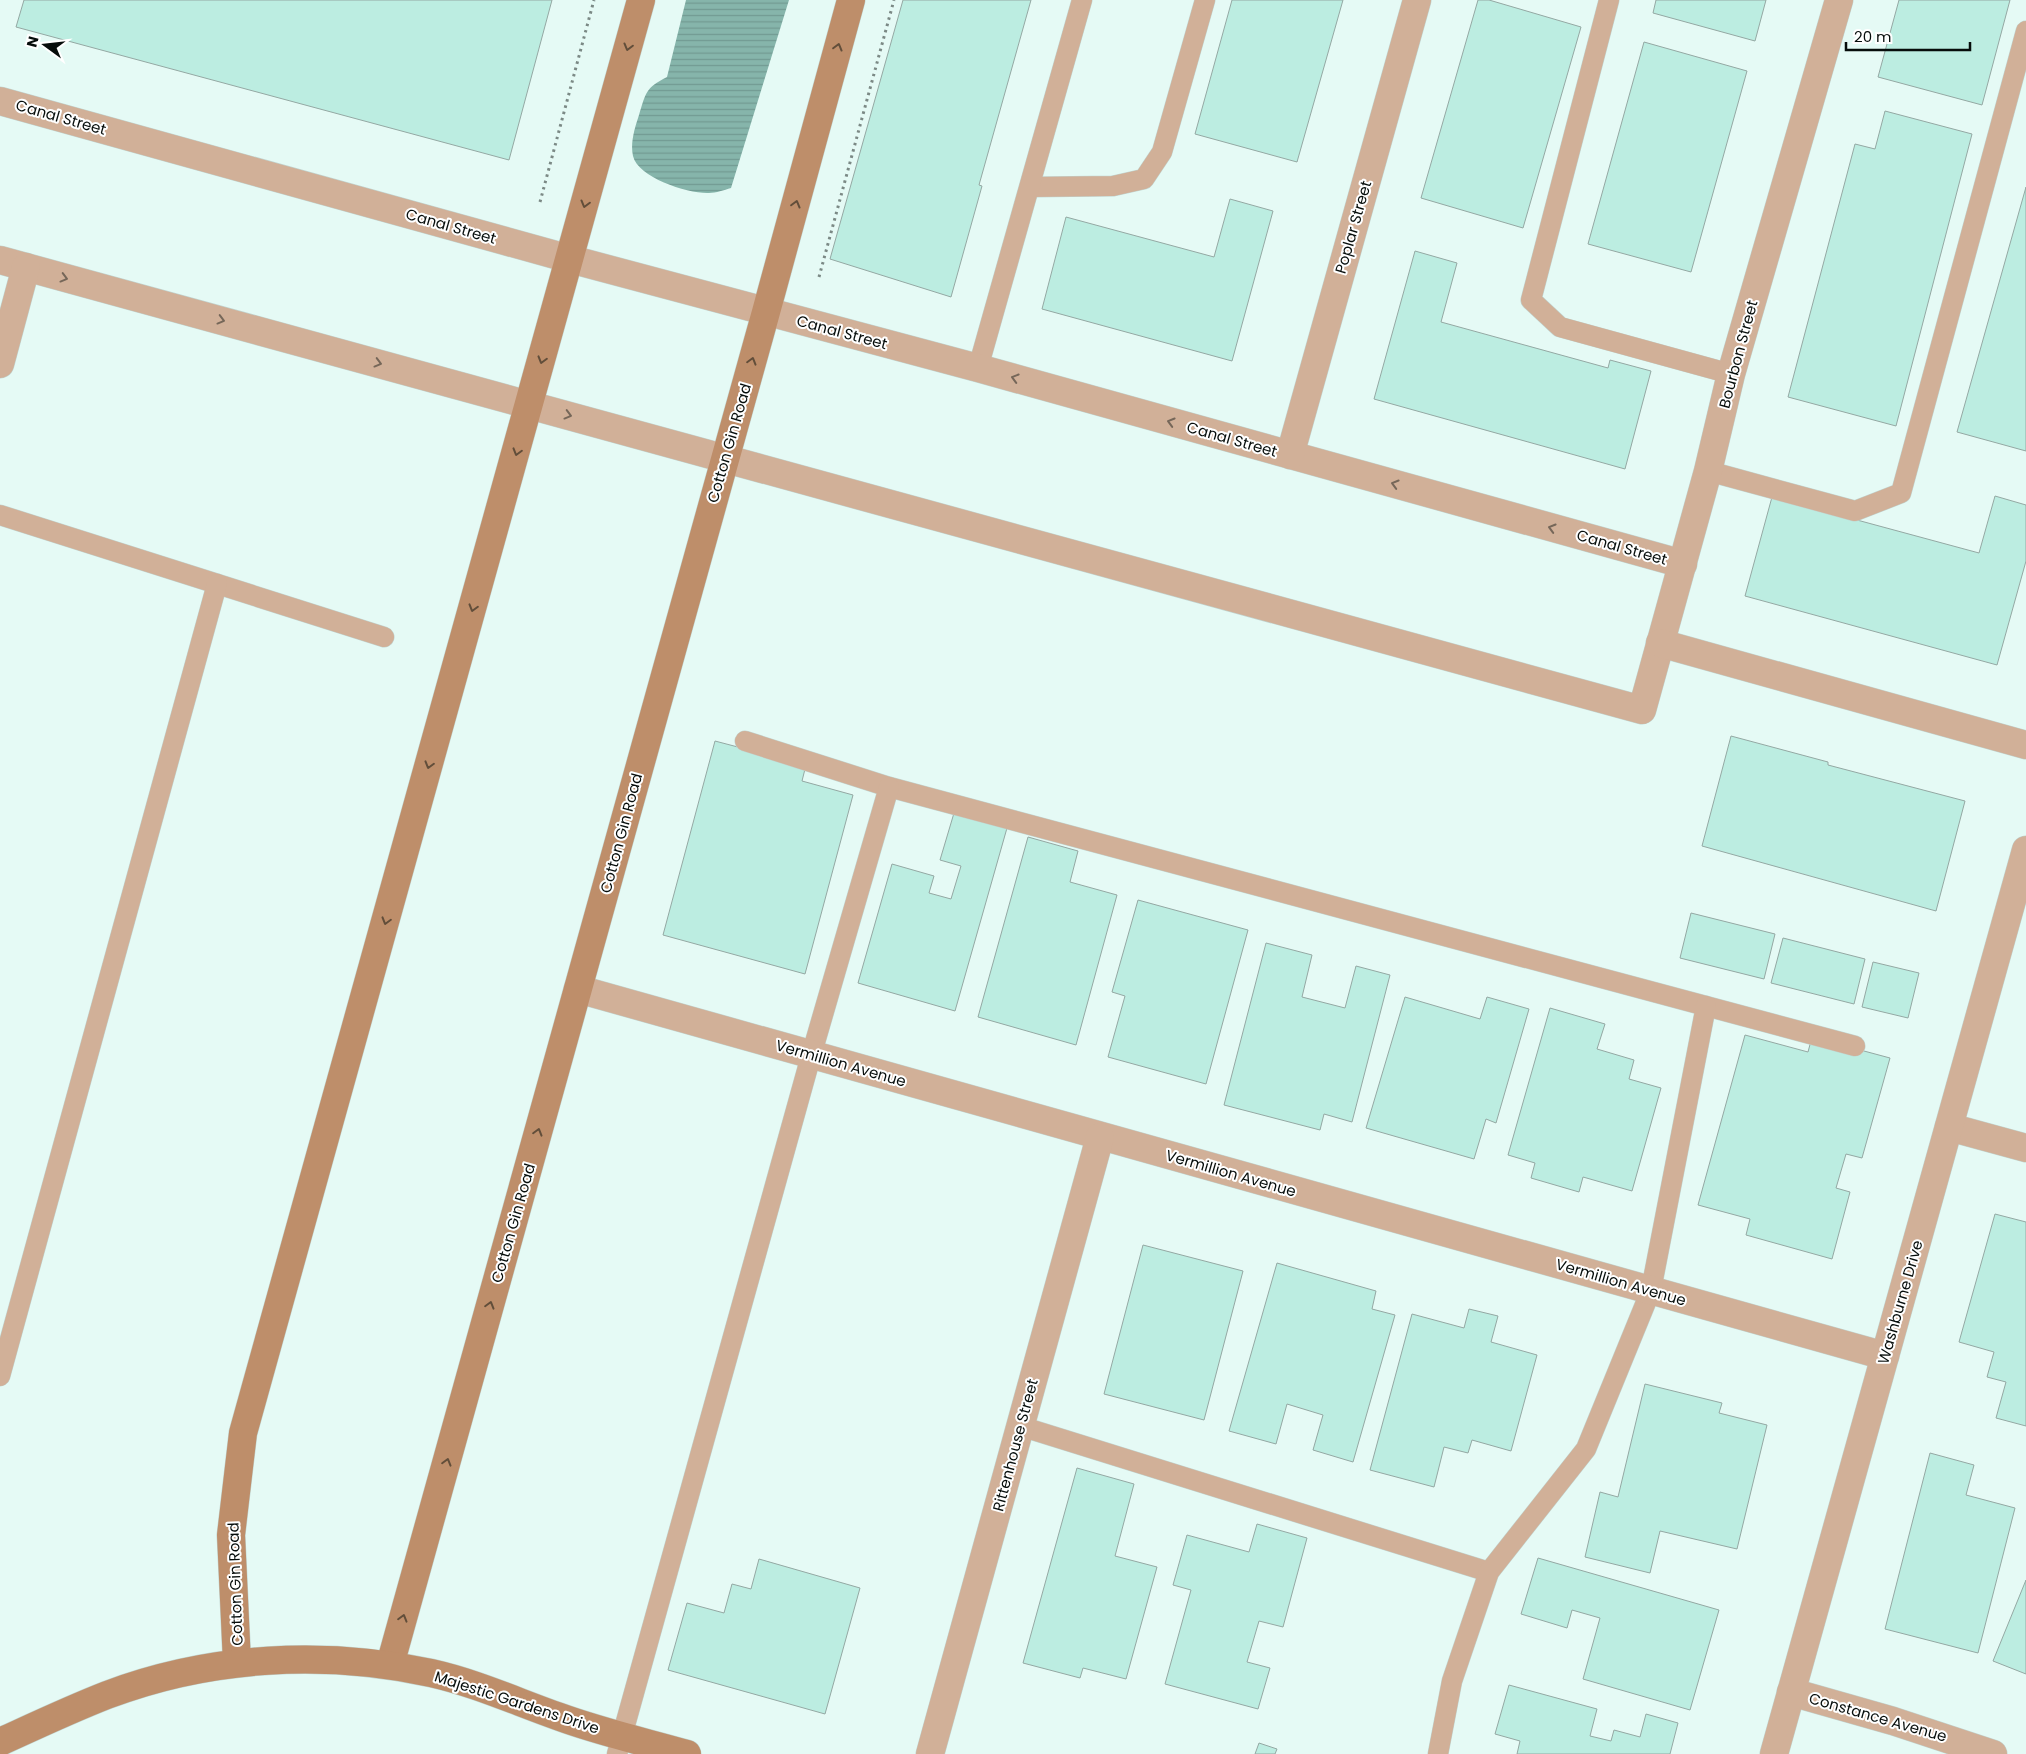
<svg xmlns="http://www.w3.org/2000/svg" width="2026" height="1754" font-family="Poppins,sans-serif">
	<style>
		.water { fill: url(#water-rules) }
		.building { fill: #bcede1; stroke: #94a8a3 }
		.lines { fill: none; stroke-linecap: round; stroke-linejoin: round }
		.lane-casing { stroke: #c1d4d0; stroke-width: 21 }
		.street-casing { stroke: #c1d4d0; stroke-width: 29 }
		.secondary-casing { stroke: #c1d4d0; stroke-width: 29 }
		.path { stroke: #7b8985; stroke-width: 3; stroke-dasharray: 2.5 4; stroke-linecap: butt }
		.lane { stroke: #d1b098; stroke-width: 20 }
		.street { stroke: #d1b098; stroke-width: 28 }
		.secondary { stroke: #be8e6a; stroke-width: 28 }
		.oneway { stroke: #624e3a }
		.oneway2 { stroke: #766759 }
		.labels { text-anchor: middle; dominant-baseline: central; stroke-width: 4; stroke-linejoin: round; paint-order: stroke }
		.street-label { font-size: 15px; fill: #060d0b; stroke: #fff }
	</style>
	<defs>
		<pattern id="water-rules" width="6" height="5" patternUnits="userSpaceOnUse" patternTransform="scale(1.25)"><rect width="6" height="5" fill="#86b5ab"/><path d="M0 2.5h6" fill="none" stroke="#729a92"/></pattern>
	</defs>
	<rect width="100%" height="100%" fill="#e5faf5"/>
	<path class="water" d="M 686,0 L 789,0 L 731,188 C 724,190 716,193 709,193 C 689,194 638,178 633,156 C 630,143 635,127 639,115 C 646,93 645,88 667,77 Z"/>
	<g class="building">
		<polygon points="24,0 552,0 509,160 16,27"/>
		<polygon points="903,0 1031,0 979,185 982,186 951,297 830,259"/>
		<polygon points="1232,0 1343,0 1297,162 1195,134"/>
		<polygon points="1478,0 1489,0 1581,27 1523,228 1421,198"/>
		<polygon points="1656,0 1766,0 1755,41 1653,13"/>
		<polygon points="1899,0 2010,0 1982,105 1878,77"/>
		<polygon points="1644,42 1747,71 1691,272 1588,244"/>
		<polygon points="1885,111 1972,134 1896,426 1788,397 1855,144 1875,149"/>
		<polygon points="2026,187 2026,451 1957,432"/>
		<polygon points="1230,199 1273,211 1232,361 1042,309 1066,217 1214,257"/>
		<polygon points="1415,251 1457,263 1441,322 1608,368 1610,360 1651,371 1625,469 1374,399"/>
		<polygon points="1995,496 2026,505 2026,561 1997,665 1745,596 1772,497 1979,553"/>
		<polygon points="1731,736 1828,762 1828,765 1965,801 1936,911 1702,846"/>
		<polygon points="715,741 806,765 802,781 853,795 805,974 663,935"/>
		<polygon points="954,813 1007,828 955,1011 858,983 892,864 934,876 929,893 951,899 961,866 940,860"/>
		<polygon points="1028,837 1078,851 1070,882 1117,895 1076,1045 978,1017"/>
		<polygon points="1138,900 1248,930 1206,1084 1108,1057 1125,996 1112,992"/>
		<polygon points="1691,913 1775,934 1764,979 1680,958"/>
		<polygon points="1783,938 1865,959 1854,1004 1771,983"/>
		<polygon points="1266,943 1312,955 1302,997 1345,1008 1356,966 1390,975 1352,1122 1324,1114 1320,1130 1224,1105"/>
		<polygon points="1873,962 1919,973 1908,1018 1862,1007"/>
		<polygon points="1405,997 1480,1019 1487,997 1529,1009 1496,1123 1486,1119 1474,1159 1366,1128"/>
		<polygon points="1550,1008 1605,1024 1597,1049 1634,1060 1629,1079 1661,1088 1632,1191 1583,1177 1579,1192 1531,1178 1535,1163 1508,1155"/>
		<polygon points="1745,1035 1808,1052 1812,1037 1890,1058 1862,1158 1846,1154 1836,1188 1850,1192 1832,1259 1746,1235 1750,1219 1698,1205"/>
		<polygon points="1995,1214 2026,1222 2026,1426 1996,1418 2006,1382 1987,1377 1994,1352 1959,1342"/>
		<polygon points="1143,1245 1243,1271 1204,1420 1104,1394"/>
		<polygon points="1277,1263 1376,1291 1372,1309 1395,1315 1353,1462 1313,1450 1323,1415 1287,1404 1276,1444 1229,1431"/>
		<polygon points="1469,1309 1498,1316 1491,1342 1537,1355 1511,1451 1472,1440 1468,1453 1444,1447 1434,1487 1370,1470 1412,1314 1464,1328"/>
		<polygon points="1645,1384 1722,1403 1719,1413 1767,1425 1737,1549 1660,1531 1650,1573 1585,1557 1600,1492 1618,1497"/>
		<polygon points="1930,1453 1974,1465 1966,1495 2015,1508 1978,1653 1885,1629"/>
		<polygon points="1077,1468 1134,1484 1115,1556 1157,1567 1126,1679 1083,1668 1080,1678 1023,1663"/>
		<polygon points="1257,1524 1307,1538 1283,1627 1259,1621 1247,1662 1270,1668 1258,1709 1165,1684 1191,1590 1173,1585 1187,1535 1249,1552"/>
		<polygon points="1538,1558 1719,1610 1690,1710 1583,1679 1600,1618 1572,1610 1567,1628 1521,1614"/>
		<polygon points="759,1559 860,1588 825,1714 668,1670 687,1603 724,1613 732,1584 751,1589"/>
		<polygon points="2026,1580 2026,1674 1993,1661"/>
		<polygon points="1509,1685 1597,1709 1590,1736 1611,1741 1614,1730 1640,1737 1646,1714 1678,1723 1670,1754 1517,1754 1520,1741 1495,1734"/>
		<polygon points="1259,1743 1277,1749 1275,1754 1255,1754"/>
	</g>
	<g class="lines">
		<defs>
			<g id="lane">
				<polyline points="1609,0 1531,300 1560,327 1731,374"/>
				<polyline points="1030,187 1113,186 1144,179 1162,152 1205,0"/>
				<polyline points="978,368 1082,0"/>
				<polyline points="1708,471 1855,511 1901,493 2026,31"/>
				<polyline points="0,515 384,637"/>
				<polyline points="745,741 889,787 1855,1046"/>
				<polyline points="0,1376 217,584"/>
				<polyline points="1020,1426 1489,1572"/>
				<polyline points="617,1754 811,1056 889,787"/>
				<polyline points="1438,1754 1452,1681 1489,1572 1586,1449 1651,1290 1706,1006"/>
			</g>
			<g id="street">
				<polyline points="0,101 570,259 978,368 1683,564"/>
				<polyline points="0,260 1642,710 1708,471 1731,374 1839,0"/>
				<polyline points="0,364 26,267"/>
				<polyline points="1290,455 1417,0"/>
				<polyline points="1660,643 2026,745"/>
				<polyline points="578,989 1885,1356"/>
				<polyline points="1949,1127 2026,1148"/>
				<polyline points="1791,1692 1893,1721 1993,1754"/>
				<polyline points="930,1754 1100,1137"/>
				<polyline points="1774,1754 2026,850"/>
			</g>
			<g id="secondary">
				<polyline points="237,1663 231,1535 243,1433 641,0"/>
				<polyline points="390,1665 766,312 851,0"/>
				<path d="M 0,1742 C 35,1726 71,1709 107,1695 C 210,1656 324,1650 431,1673 C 476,1683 517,1702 560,1717 C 601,1732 645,1742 687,1754"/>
			</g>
		</defs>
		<use href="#lane" class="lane-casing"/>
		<use href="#street" class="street-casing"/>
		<use href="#secondary" class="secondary-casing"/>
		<g class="path">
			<polyline points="540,202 594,0"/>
			<polyline points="819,277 894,0"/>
		</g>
		<use href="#lane" class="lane"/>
		<use href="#street" class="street"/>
		<use href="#secondary" class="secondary"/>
	</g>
	<defs><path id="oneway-chevron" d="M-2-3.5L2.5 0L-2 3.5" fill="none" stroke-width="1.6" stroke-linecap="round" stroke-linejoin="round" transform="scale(1.25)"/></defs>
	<g class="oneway">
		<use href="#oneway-chevron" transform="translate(628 47) rotate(105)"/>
		<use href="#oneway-chevron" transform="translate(838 47) rotate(-75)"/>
		<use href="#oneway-chevron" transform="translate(585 204) rotate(105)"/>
		<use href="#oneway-chevron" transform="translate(796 204) rotate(-75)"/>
		<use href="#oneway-chevron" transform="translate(542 360) rotate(106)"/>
		<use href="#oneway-chevron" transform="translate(752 361) rotate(-74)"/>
		<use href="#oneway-chevron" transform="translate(517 452) rotate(106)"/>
		<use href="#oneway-chevron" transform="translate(473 608) rotate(106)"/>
		<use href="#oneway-chevron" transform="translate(429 765) rotate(106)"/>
		<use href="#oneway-chevron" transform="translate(386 921) rotate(106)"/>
		<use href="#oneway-chevron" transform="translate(538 1132) rotate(-74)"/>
		<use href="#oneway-chevron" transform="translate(490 1305) rotate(-74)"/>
		<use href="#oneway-chevron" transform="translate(447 1462) rotate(-74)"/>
		<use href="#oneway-chevron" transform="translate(403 1618) rotate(-74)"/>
	</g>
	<g class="oneway2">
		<use href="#oneway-chevron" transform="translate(64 278) rotate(15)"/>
		<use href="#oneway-chevron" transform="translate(221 320) rotate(15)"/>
		<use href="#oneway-chevron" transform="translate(378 363) rotate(15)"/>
		<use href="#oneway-chevron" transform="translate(1015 378) rotate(-164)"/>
		<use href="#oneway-chevron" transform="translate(568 415) rotate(15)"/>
		<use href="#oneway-chevron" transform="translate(1171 422) rotate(-164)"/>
		<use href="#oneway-chevron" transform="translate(1395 484) rotate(-164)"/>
		<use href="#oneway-chevron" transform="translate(1552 528) rotate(-164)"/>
	</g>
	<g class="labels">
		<g class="street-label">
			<text transform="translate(61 117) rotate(16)">Canal Street</text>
			<text transform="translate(451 226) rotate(16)">Canal Street</text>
			<text transform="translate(1353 227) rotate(-74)">Poplar Street</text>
			<text transform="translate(842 332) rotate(15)">Canal Street</text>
			<text transform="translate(1738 354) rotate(-75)">Bourbon Street</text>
			<text transform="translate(1232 439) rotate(16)">Canal Street</text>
			<text transform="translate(729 443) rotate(-74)">Cotton Gin Road</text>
			<text transform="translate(1622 547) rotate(16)">Canal Street</text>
			<text transform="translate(621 833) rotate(-75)">Cotton Gin Road</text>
			<text transform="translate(841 1063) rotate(16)">Vermillion Avenue</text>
			<text transform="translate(1231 1173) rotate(16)">Vermillion Avenue</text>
			<text transform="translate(513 1223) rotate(-74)">Cotton Gin Road</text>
			<text transform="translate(1621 1282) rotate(16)">Vermillion Avenue</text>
			<text transform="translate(1900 1302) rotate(-74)">Washburne Drive</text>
			<text transform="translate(1015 1445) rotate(-75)">Rittenhouse Street</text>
			<text transform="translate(235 1584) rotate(-92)">Cotton Gin Road</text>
			<text transform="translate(517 1702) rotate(18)">Majestic Gardens Drive</text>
			<text transform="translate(1878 1717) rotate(16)">Constance Avenue</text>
		</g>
	</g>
	<g transform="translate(45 45) rotate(285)" stroke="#ffffff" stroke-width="4" paint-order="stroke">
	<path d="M0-4L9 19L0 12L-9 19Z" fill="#060d0b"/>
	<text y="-8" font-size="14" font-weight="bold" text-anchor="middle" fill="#060d0b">N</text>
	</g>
	<path d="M1846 42v8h124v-8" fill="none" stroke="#060d0b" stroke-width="2.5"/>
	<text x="1854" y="42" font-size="15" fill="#060d0b" stroke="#ffffff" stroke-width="4" paint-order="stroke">20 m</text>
</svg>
